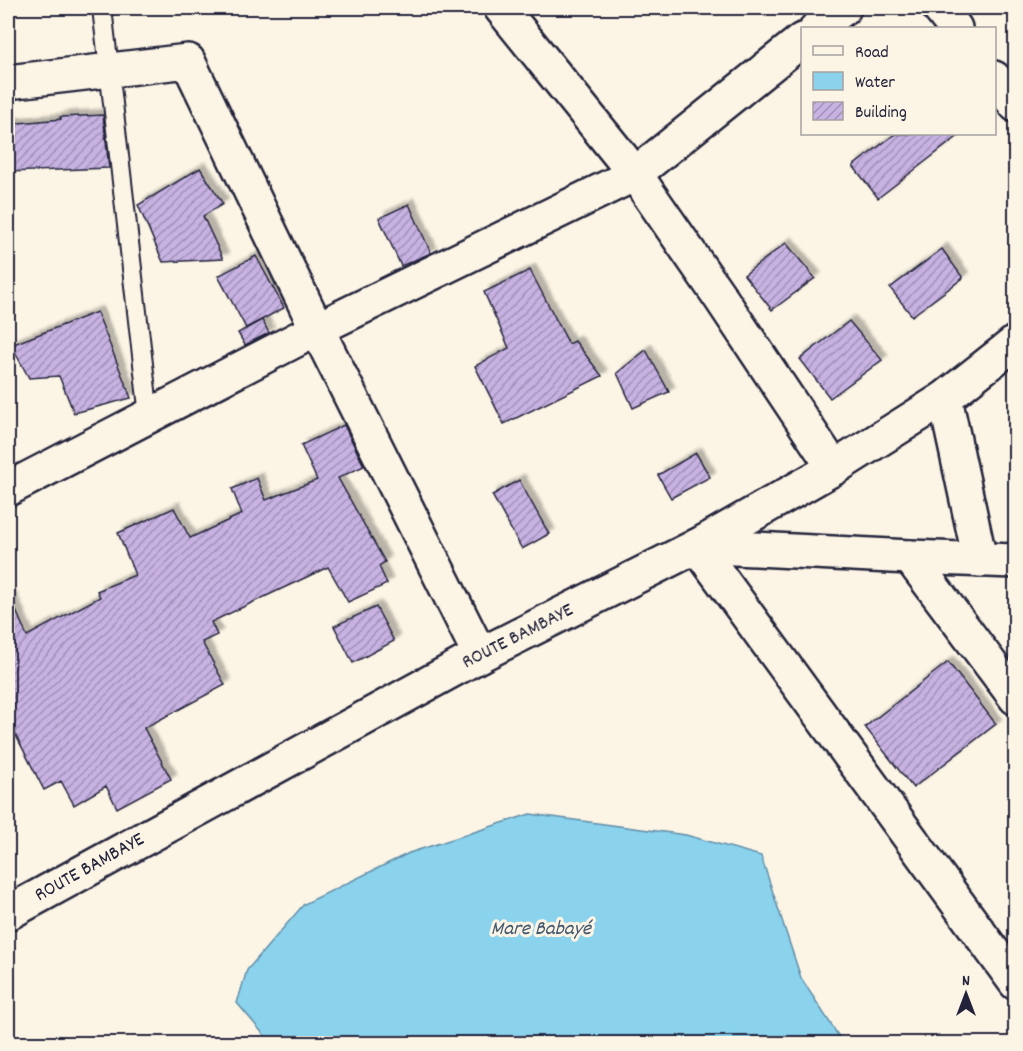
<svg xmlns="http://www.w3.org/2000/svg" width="1023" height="1051" font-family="Dekko,sans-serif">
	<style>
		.water { fill: #8bd2ed; stroke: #618ca6; stroke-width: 1.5 }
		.building { fill: url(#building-hatch); stroke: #22223b; stroke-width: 1.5; filter: url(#shadow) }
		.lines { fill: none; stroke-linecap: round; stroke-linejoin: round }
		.lane-casing { stroke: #22223b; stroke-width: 22 }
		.street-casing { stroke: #22223b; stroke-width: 38 }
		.secondary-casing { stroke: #22223b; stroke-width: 38 }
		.lane { stroke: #fcf5e5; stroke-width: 18 }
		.street { stroke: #fcf5e5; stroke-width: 33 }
		.secondary { stroke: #fcf5e5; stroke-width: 33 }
		.labels { text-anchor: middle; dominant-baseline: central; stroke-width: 6; stroke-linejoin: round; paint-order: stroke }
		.street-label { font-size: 20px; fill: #22223b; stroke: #fcf5e5 }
		.water-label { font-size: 21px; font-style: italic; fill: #425770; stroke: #fcf5e5 }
	</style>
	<defs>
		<pattern id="building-hatch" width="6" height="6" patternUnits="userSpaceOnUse" patternTransform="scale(1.5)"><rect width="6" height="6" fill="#c7b2e2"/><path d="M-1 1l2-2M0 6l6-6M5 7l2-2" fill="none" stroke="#a190b8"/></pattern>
		<filter id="shadow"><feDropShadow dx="5.5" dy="-5.5" stdDeviation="1.5" flood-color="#0004"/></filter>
	</defs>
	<rect width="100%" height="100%" fill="#fcf5e5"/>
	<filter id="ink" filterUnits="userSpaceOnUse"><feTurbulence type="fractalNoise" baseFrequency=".0167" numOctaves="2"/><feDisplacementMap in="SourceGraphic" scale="12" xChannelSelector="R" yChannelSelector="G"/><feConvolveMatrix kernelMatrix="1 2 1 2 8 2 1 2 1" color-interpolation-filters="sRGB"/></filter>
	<g filter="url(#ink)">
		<polygon class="water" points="530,814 686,835 761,856 801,978 843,1043 271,1043 237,1003 247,970 304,904 409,853"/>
		<g class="building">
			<polygon points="103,115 109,168 8,172 8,124 61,119 60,117"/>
			<polygon points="895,134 961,134 878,198 853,166"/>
			<polygon points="200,168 223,204 203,216 223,259 163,262 138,205"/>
			<polygon points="409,204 431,253 401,266 379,218"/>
			<polygon points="786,243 815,278 772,310 744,275"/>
			<polygon points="942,249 963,278 912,316 890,288"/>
			<polygon points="256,256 284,308 246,328 218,276"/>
			<polygon points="530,270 569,344 575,341 602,376 504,424 475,366 509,348 484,292"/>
			<polygon points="97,312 131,398 74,413 59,376 29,378 11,345"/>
			<polygon points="262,320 269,333 245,345 238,333"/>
			<polygon points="849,321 882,360 830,398 800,359"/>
			<polygon points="646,350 669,392 633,408 617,373"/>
			<polygon points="344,425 364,466 338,478 385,562 379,566 387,584 348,602 328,567 211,622 217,635 202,642 225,685 144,728 171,779 117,808 106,786 74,805 61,781 44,790 8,720 8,592 27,636 100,597 97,591 135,575 118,533 174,508 190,538 242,514 232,489 257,478 266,500 317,480 301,445"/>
			<polygon points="696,453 710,477 671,498 658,475"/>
			<polygon points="519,480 549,534 522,549 492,495"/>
			<polygon points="376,607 394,641 353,663 334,626"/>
			<polygon points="948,662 996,724 913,788 865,727"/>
		</g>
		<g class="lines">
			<defs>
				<polyline id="lane" points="102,8 149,416"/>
				<g id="street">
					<polyline points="501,8 635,174 720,297 834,468"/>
					<polyline points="939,8 955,28"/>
					<polyline points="817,28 844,8"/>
					<polyline points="994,78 1016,105"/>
					<polyline points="8,82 188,61 317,329 480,655"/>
					<polyline points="945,398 980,560"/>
					<polyline points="8,489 317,329 635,174 802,40"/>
					<polyline points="697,546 1016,983"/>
					<polyline points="697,546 910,557 1016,561"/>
					<polyline points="910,557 1016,698"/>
				</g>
				<polyline id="secondary" points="8,913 480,655 697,546 834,468 945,398 1016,342"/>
			</defs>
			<use href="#lane" class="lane-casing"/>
			<use href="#street" class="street-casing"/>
			<use href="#secondary" class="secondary-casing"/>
			<use href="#lane" class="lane"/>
			<use href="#street" class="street"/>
			<use href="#secondary" class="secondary"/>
		</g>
	</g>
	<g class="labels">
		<g class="street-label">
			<text transform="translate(518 637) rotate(-27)">ROUTE BAMBAYE</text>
			<text transform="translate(90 868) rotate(-29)">ROUTE BAMBAYE</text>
		</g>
		<g class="water-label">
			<text x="541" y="930">Mare Babayé</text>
		</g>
	</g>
	<rect width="1023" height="1051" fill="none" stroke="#fcf5e5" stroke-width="30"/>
	<rect x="15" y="15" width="993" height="1021" fill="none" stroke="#22223b" stroke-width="2" filter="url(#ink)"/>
	<rect x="801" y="27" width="195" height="108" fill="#fcf5e5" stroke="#a5a1a1" stroke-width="1.5"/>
	<rect x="813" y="46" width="30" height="9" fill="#fcf5e5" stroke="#a5a1a1" stroke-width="1.5"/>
	<text x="855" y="57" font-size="18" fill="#22223b">Road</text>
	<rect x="813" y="72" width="30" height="18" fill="#8bd2ed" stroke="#a5a1a1" stroke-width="1.5"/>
	<text x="855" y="87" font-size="18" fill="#22223b">Water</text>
	<rect x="813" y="102" width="30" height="18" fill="url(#building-hatch)" stroke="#a5a1a1" stroke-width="1.5"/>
	<text x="855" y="117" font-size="18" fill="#22223b">Building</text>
	<g transform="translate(966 994)" stroke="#fcf5e5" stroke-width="4.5" paint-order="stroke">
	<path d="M0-4.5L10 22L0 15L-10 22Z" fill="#22223b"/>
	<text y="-9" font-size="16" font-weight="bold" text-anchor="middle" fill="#22223b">N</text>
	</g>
</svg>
